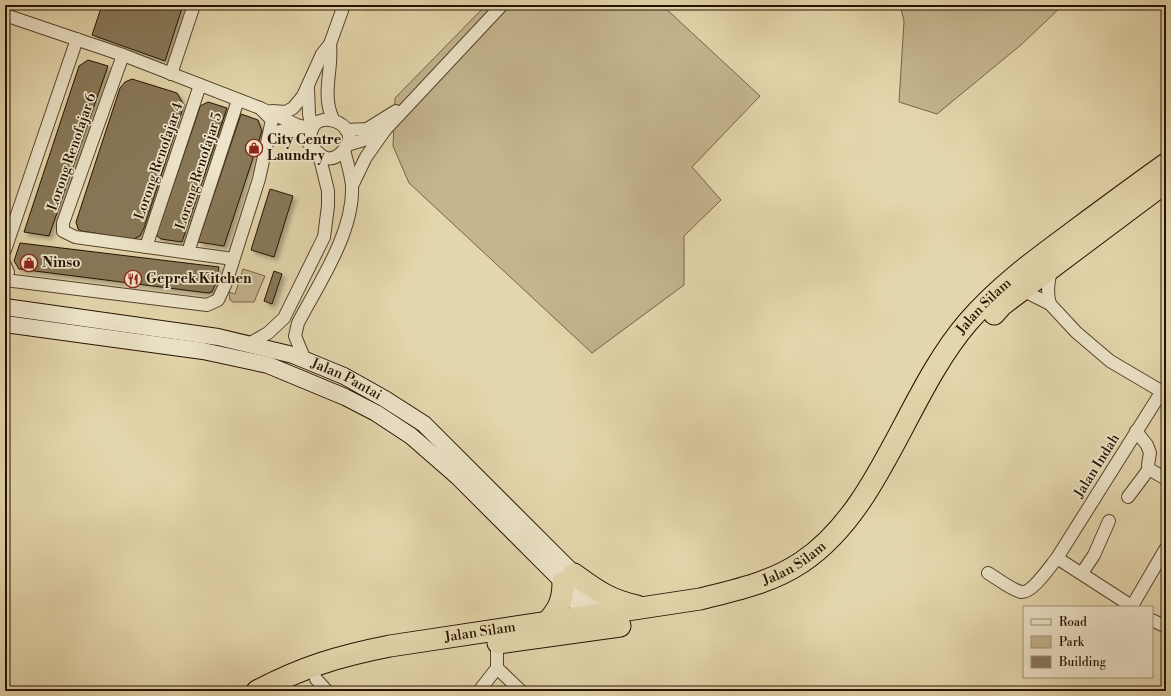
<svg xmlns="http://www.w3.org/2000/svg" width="1171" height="696" font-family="'Libre Bodoni',serif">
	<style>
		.green { fill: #c4b58f; stroke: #746448 }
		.building { fill: #887859; stroke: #251200; filter: url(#shadow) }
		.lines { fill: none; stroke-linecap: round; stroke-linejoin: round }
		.street-casing { stroke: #55432b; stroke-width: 14 }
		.secondary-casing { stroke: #251200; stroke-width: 18 }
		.highway-casing { stroke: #251200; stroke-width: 23 }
		.street { stroke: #ede4c9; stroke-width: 12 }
		.secondary { stroke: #ede4c9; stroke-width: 16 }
		.highway { stroke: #e4d6ac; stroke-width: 21 }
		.labels { text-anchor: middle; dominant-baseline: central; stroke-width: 3.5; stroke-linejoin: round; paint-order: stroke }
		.poi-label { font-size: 14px; font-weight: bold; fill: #251200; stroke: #ede4c9; text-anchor: start }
		.street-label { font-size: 14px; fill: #251200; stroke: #ede4c9 }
	</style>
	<defs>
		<filter id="shadow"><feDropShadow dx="3.5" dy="3.5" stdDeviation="2" flood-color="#0004"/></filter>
	</defs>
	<rect width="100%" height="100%" fill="#e4d6ac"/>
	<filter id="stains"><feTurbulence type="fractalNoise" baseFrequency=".005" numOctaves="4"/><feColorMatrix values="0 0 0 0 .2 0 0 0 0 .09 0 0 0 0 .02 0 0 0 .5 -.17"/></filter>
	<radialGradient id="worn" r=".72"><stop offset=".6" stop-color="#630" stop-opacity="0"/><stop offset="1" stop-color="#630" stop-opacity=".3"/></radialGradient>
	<g class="green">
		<polygon points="486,5 662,5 760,96 692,167 721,200 684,236 684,285 592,353 409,183 393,146 395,98"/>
		<polygon points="900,5 1063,5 1022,44 937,114 899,102 904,21"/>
		<polygon points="243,269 265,276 254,302 233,302 230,300 229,292 235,294"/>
	</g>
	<g class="building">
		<polygon points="102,5 183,5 165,61 92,35"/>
		<polygon points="88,60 108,66 49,236 24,232 79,66"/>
		<polygon points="132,79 177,93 184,105 144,228 140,236 133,239 81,231 78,229 76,222 120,88 125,82"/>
		<polygon points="208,102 227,108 182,242 161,239 157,236 157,233 199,110 200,106"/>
		<polygon points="241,114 258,120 262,131 224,246 198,242"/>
		<polygon points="270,189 293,196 274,257 251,250"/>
		<polygon points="20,243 219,267 216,283 212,292 208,293 19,269 14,261"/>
		<polygon points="274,271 282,274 272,304 264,301"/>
	</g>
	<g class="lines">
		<defs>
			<g id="street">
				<polyline points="5,15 123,55 260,108 297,125 312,129"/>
				<path d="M 330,44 C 333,70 321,94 333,119"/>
				<polyline points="123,55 63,223 63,231 75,237 233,259"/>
				<polyline points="171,74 194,5"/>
				<polyline points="308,88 309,114 312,129"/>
				<polyline points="272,111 286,112 293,108 303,96 322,54 330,44 344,5"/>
				<polyline points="346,130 367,129 396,111"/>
				<path d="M 268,141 L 277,132 C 283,130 291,129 297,133 C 312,140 323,173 343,151 C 369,123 303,101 311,144"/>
				<polyline points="347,145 367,139 384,131"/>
				<polyline points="352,186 366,157 385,130 502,5"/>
				<polyline points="146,247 200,85"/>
				<polyline points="5,250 77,39"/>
				<polyline points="188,252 238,100"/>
				<polyline points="5,265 8,272 5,280"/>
				<polyline points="5,280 207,305 218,300 226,283 259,179 272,120 260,108"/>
				<polyline points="1022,290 1050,304 1076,332 1110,361 1166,394"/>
				<path d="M 1050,304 C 1046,292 1049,281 1051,268"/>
				<polyline points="249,344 268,333 284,318 324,237 328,206 328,191 319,154"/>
				<path d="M 305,360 L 295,336 L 298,323 C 319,283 354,232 352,186 C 351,174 347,162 344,150"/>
				<polyline points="1136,431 1147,445 1150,453 1148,465 1149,469 1166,479"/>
				<polyline points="1128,497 1149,469"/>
				<path d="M 988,573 C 998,579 1010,589 1021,592 C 1032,594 1051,565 1057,558"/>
				<polyline points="1082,573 1094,555 1109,521"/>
				<polyline points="1132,606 1166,548"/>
				<polyline points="1133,607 1057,558 1162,391"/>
				<polyline points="1152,620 1166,627"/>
				<polyline points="497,643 497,668 521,691"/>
				<polyline points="316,679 327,691"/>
				<polyline points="479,691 497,668"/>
			</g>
			<g id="secondary">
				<path id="s1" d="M 5,307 L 218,337 L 293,355 L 344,376 L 385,399 L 424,424 L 574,574 L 601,614 L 604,623"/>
				<polyline points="5,324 203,351 268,365 345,397 376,413 411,436 458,477 563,582 585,617 587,626"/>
			</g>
			<g id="highway">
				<polyline points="994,314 1002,305 1166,182"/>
				<path d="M 574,574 C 596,590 609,600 637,606"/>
				<path d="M 548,621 C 559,609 563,599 563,582"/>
				<polyline points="498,643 620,626"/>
				<path id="s2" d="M 257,691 C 303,667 339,656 390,646 L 700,599 C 735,590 771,583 802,562 C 881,509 906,394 968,322 C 998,287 1035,260 1073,232 C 1104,209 1135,186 1166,164"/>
			</g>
		</defs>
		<use href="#street" class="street-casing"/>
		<use href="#secondary" class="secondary-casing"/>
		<use href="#highway" class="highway-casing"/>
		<use href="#street" class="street"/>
		<use href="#secondary" class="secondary"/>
		<use href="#highway" class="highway"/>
	</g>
	<defs>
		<symbol id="shop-ring" viewBox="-11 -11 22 22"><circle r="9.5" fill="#ede4c9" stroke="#8f2418" stroke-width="1.5"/><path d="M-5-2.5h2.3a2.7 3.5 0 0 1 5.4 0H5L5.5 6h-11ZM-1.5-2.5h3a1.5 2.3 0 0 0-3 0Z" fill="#8f2418"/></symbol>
		<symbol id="restaurant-ring" viewBox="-11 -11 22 22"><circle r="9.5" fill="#ede4c9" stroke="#8f2418" stroke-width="1.5"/><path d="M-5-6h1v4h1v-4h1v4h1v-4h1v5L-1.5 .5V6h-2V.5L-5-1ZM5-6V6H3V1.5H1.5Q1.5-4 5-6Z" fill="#8f2418"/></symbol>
	</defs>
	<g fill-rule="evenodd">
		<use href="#shop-ring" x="244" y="138" width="20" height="20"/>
		<use href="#shop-ring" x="19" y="253" width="20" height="20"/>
		<use href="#restaurant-ring" x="123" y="269" width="20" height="20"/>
	</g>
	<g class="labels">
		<g class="poi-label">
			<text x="267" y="140">City Centre<tspan x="267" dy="16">Laundry</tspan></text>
			<text x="42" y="263">Ninso</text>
			<text x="146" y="279">Geprek Kitchen</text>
		</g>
		<g class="street-label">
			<text transform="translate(72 152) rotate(-71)">Lorong Renofajar 6</text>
			<text transform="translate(159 161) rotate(-71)">Lorong Renofajar 4</text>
			<text transform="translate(199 171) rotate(-72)">Lorong Renofajar 5</text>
			<text stroke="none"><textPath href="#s2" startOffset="880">Jalan Silam</textPath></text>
			<text stroke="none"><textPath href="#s1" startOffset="351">Jalan Pantai</textPath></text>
			<text transform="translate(1097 466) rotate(-58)">Jalan Indah</text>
			<text stroke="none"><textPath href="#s2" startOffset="556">Jalan Silam</textPath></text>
			<text stroke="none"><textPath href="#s2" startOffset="232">Jalan Silam</textPath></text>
		</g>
	</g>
	<rect width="1171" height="696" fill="none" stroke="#e4d6ac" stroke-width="20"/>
	<rect x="6" y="6" width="1159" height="684" fill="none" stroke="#251200" stroke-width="2"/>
	<rect x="10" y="10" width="1151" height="676" fill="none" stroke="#251200"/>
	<rect x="1023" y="606" width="130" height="72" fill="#ede4c9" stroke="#9d9079"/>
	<rect x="1031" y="619" width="20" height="6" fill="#ede4c9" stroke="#9d9079"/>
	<text x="1059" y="626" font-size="12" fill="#251200">Road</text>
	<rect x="1031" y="636" width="20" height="12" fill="#c4b58f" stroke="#9d9079"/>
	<text x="1059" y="646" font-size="12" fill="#251200">Park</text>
	<rect x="1031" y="656" width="20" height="12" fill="#887859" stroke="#9d9079"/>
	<text x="1059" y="666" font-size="12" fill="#251200">Building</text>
	<rect width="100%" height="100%" filter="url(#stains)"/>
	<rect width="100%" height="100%" fill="url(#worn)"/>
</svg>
